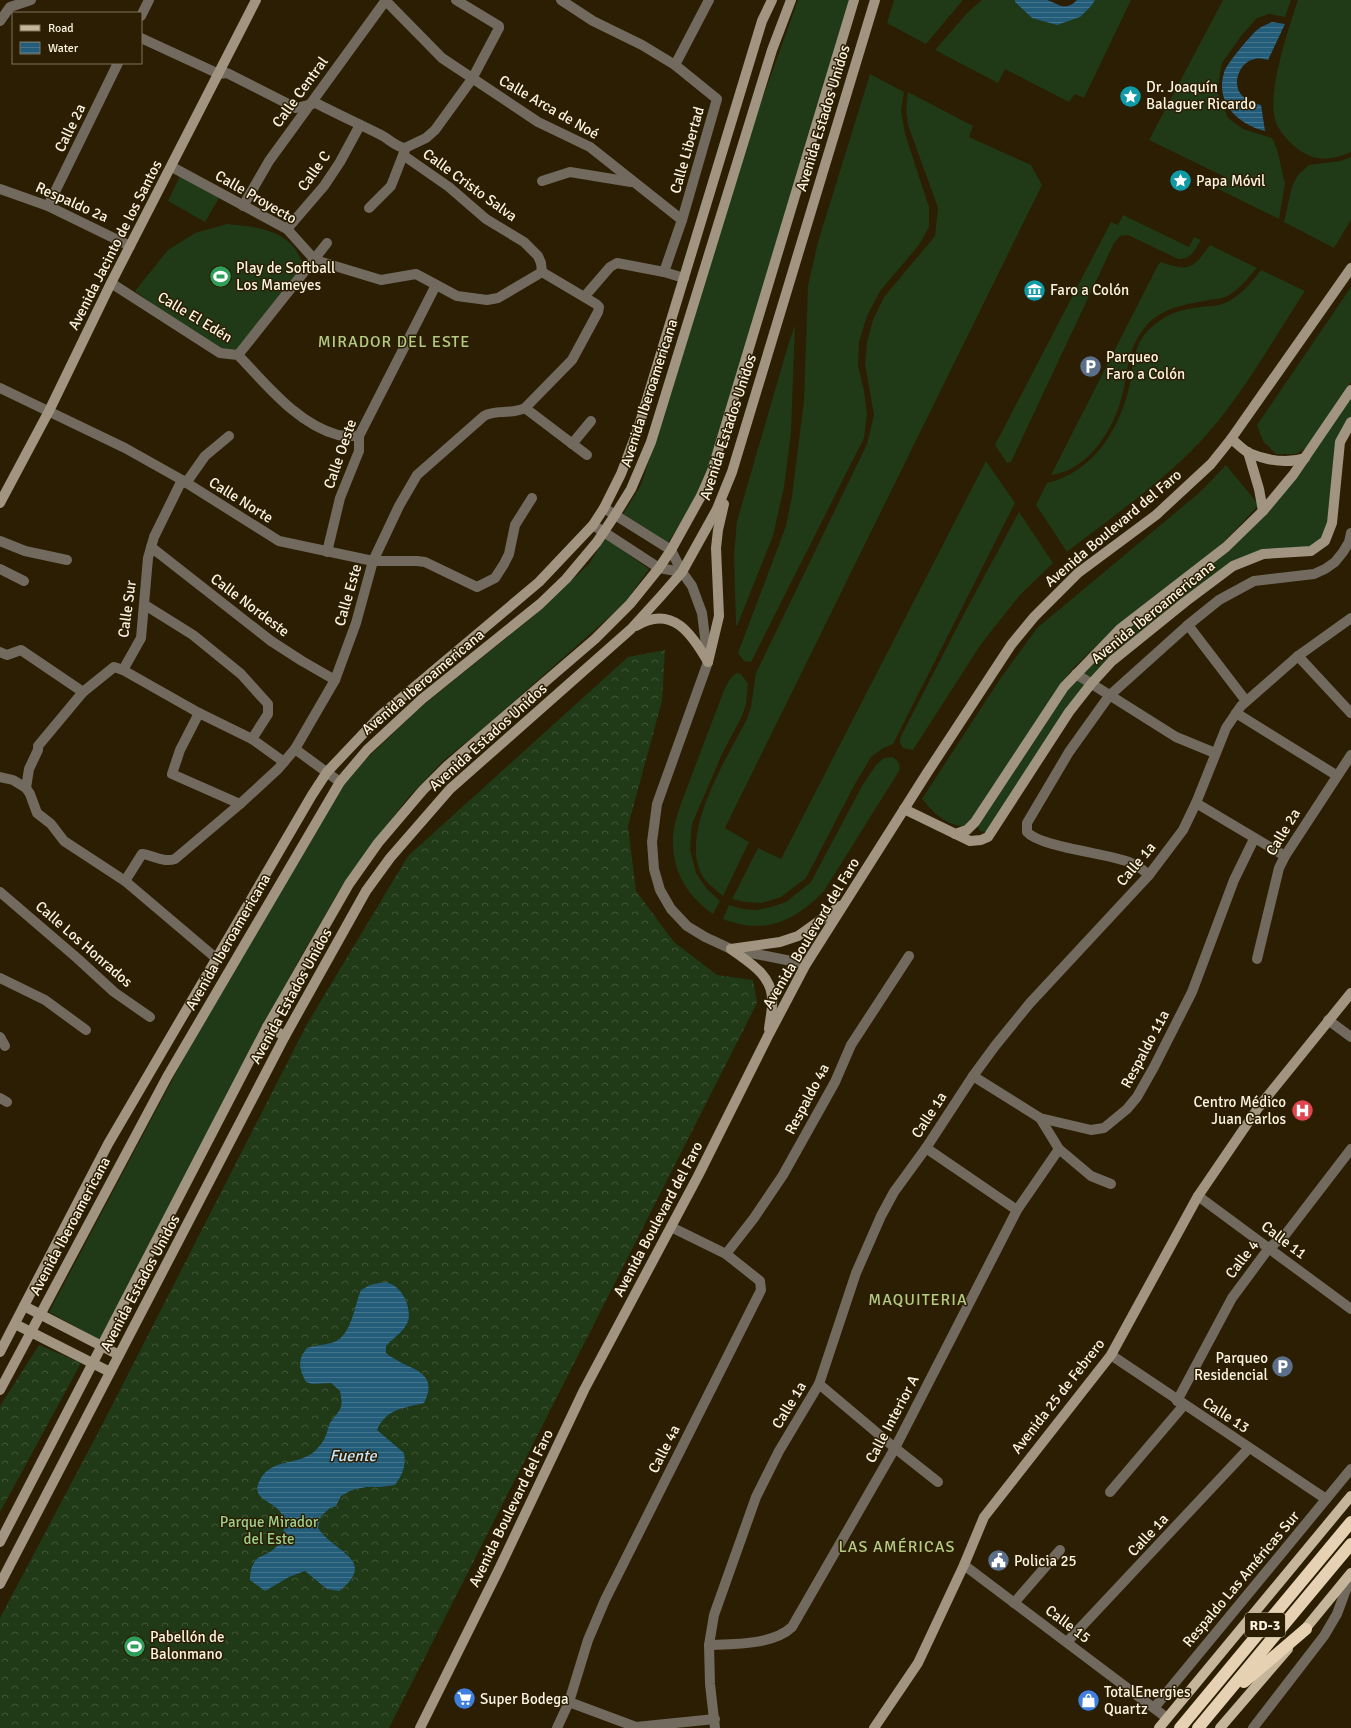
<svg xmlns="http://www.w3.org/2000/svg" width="1351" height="1728" font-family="Signika,sans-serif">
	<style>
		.grass { fill: #203917 }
		.forest { fill: url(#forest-crowns) }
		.water { fill: url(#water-rules) }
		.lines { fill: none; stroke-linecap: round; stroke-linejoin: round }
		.street { stroke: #726a5e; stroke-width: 10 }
		.secondary { stroke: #a19480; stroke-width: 10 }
		.primary { stroke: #c5b59a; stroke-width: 10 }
		.highway { stroke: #e6d2b2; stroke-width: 12 }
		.labels { text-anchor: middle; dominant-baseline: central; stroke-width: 3; stroke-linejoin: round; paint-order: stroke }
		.shield { fill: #2b1e02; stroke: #bdb39f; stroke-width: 1 }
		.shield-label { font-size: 14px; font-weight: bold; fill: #fbf3e2 }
		.poi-label { font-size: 15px; fill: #fbf3e2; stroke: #2b1e02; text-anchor: start }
		.street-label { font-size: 15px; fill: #fbf3e2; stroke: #2b1e02 }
		.park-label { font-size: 15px; fill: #9ed08d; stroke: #2b1e02 }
		.neighbourhood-label { font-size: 16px; letter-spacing: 1px; fill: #b5cb82; stroke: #2b1e02 }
		.water-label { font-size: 16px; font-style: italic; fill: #c6e5f8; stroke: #2b1e02 }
	</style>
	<defs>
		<pattern id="forest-crowns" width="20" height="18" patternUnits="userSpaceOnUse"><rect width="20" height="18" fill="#203917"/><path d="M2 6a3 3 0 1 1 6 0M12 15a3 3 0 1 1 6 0" fill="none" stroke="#415638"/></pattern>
		<pattern id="water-rules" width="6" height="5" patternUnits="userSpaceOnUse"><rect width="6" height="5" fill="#245d7a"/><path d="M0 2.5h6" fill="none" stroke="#45758d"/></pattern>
	</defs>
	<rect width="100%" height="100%" fill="#2b1e02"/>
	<g class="grass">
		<polygon points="798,0 849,0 792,193 703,486 668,543 623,514 641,485 687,341 753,125"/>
		<polygon points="894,0 963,0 926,44 887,23"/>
		<polygon points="982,0 1015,0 1015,2 1032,18 1092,5 1095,0 1131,0 1084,98 1075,94 1069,102 1005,69 998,83 935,50 968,12"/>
		<polygon points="1223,0 1291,0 1285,17 1269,14 1257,18 1241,36 1222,63 1217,91 1228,118 1243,129 1272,138 1277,149 1285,184 1279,219 1218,189 1225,177 1149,140"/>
		<path d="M 1298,0 L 1351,0 L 1351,152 C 1333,160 1316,162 1299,150 C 1291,144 1282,135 1277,125 C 1264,98 1289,28 1298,0 Z"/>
		<polygon points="870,74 904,92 901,111 905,134 929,207 929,227 919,245 880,291 867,316 859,342 858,365 864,391 867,414 864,438 751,662 744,661 738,653 786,526 792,496 804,401 808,286 818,242"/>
		<path d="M 908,92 L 973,126 L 969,137 L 1031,165 L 1042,185 L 725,828 L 749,842 L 723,896 C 716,890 706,883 702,875 C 679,832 727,758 747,719 L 751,707 L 756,673 L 867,444 L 874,415 L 865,364 L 867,342 L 873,320 L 884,297 L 935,236 L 938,208 L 908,125 L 906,109 Z"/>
		<polygon points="1351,157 1351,220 1334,248 1284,222 1292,186 1298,175 1309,165 1340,161"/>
		<polygon points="180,176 219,198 205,222 168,201"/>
		<path d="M 1123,215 L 1189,247 L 1194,237 L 1201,240 C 1194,251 1192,259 1178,259 L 1128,235 L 1120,236 L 1114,243 L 1011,462 L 1007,463 L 995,445 L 1111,222 L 1118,225 Z"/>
		<path d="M 227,224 C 249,226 276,228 292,245 C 297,250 300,258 304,264 L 234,353 L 219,353 L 135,291 L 168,250 L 195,233 Z"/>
		<path d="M 1210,245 L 1257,268 C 1248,277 1240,289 1229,295 C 1223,299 1215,299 1209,300 C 1183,305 1158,308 1142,331 C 1126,354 1129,370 1122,396 C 1114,429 1088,471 1051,475 L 1158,265 L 1161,262 C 1189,272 1193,269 1210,245 Z"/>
		<path d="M 1261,270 L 1305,291 C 1274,338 1245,391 1208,433 C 1169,478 1114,515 1067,552 L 1036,505 L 1047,483 C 1094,472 1121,427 1130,383 C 1133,366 1134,347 1145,334 C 1162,315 1177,310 1201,307 C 1208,306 1216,306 1222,304 C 1238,299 1251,283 1261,270 Z"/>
		<polygon points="1351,287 1351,382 1306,448 1296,454 1276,454 1263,441 1257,425"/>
		<polygon points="795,325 791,432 784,487 773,536 737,626 736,625 734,555 737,521 789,342"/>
		<polygon points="1351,393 1351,418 1337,442 1330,523 1323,540 1309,549 1229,566 1111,660 986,832 980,831 977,826 1066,687 1127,627 1265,512"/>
		<polygon points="986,461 1015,503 893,744 883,748 871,757 855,784 806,878 781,897 762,903 745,902 732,899 758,848 781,859"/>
		<path d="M 1226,465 L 1259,505 L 1220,546 L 1116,627 L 1072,669 L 973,817 L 963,827 C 942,822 935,814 922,799 L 1000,679 L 1037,628 L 1199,493 Z"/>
		<polygon points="1019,512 1053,563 1020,595 981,644 913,750 903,748 900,743 900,738 966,610"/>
		<polygon points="605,538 649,569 624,604 486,726 443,761 407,799 373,843 342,886 296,965 100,1340 49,1312 195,1037 344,784 365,760 422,706 530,619 589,564"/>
		<path d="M 736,673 L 741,674 L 748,684 L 746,705 L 741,718 L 723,752 L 692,824 L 690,849 L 696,873 L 706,888 L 720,901 L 713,914 C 687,897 671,869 673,837 C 674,818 686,791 693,772 C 703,745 714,717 724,690 L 730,679 Z"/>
		<path d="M 893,757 C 898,761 901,764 899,771 L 824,891 C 794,922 765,935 723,919 L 729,905 L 743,909 L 756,910 L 771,907 L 786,902 L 811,882 L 862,786 L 876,765 L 884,758 Z"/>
	</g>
	<g class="forest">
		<polygon points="665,650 662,701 628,826 636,891 674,942 717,975 753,980 757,1003 389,1728 0,1728 0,1618 101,1427 307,1024 408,856 628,657"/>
		<polygon points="39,1345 81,1363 0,1512 0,1406"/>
	</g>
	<g class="water">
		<path d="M 1015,0 C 1023,0 1040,0 1047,0 C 1059,4 1065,12 1077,0 L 1095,0 L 1092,5 L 1080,17 L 1057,25 L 1032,18 L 1015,2 Z"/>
		<path d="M 1272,22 L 1285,24 L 1268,60 C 1264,59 1259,58 1255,59 C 1241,61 1232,81 1240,93 C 1245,100 1253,103 1261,105 L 1265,131 C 1238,124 1215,103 1224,73 C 1226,64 1251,35 1258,29 C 1262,26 1268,24 1272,22 Z"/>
		<path d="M 379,1283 C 382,1283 385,1282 388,1283 C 402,1286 412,1308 408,1321 C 405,1331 393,1338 386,1346 L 386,1354 C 392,1357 399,1362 406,1365 C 425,1373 435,1381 424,1403 C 403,1408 386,1409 377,1430 L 404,1453 C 406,1466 403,1474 395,1485 L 380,1487 L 366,1487 L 352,1490 L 341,1496 L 336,1506 L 330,1508 L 321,1516 L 318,1528 C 333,1552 379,1560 339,1591 L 327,1589 L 305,1571 L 289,1577 L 265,1591 L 250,1580 C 250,1573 251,1566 256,1560 C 258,1557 263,1556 266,1554 C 277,1549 283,1540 284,1528 C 284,1524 282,1516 281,1513 C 273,1500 248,1500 261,1478 C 272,1459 298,1465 314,1452 C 319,1447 324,1441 326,1435 C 328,1431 328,1426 330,1423 C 340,1409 344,1410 340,1391 L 331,1383 L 312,1384 L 306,1382 C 299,1368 297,1361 307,1348 C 316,1345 326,1345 334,1342 C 352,1335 354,1306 361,1290 L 370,1285 Z"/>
	</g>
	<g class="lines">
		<g class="street">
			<polyline points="561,0 593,21 642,45 675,65 717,99 682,220 664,272"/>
			<polyline points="386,1 442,58 538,122 590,147 682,220"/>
			<polyline points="141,16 149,0"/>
			<polyline points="0,21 10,7 31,0"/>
			<path d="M 141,38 L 219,74 L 227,73 L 296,108 L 316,103 C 337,114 359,124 381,135 C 389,139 396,147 405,148"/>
			<polyline points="675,65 709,0"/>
			<polyline points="405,148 426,138 435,130 472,79 499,28 499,26 456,0"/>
			<polyline points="172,167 287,229 315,260 381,280 416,274 457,296 487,300 498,298 542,272"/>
			<polyline points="542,181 570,172 631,182"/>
			<polyline points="0,189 48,206 130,246"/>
			<polyline points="48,206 118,63"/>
			<polyline points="243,206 269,161 386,0"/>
			<polyline points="369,208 391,186 405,150"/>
			<polyline points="287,229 324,186 340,162 360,125"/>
			<path d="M 111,283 L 220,353 L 238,355 C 266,384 297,424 338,435 C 344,436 352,436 359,436"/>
			<polyline points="585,296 610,267 617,263 664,272 684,278"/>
			<polyline points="238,355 327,243"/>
			<polyline points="0,388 125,448 182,480 279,541 373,561 417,561 425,562 477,587 495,578 504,564 509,554 515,525 532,498"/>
			<polyline points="525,408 587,455"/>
			<polyline points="572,444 591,421"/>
			<polyline points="186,483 205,456 229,436"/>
			<polyline points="604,508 671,550 682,572 692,586 702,613 708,662 657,804 652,842 654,869 660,890 671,909 687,926 705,937 731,949 806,964"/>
			<polyline points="593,525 659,568 682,572"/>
			<polyline points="0,541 25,551 67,560"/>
			<polyline points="151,547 271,641 302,661 335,680"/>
			<polyline points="327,552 340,498 359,451 359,436 436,285"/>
			<polyline points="0,569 24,581"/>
			<polyline points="145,605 193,635 241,674 268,704 268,714 252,739"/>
			<polyline points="1188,625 1246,701"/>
			<polyline points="0,652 7,655 21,650 83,692"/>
			<polyline points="1298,656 1351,713"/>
			<polyline points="123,670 199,713 252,739 284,762"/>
			<polyline points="1076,674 1176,737 1215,753"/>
			<polyline points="199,713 180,750 172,774 240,804"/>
			<polyline points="1236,713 1336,775"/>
			<polyline points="295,749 340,782"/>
			<polyline points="0,777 13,780 26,788 30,794 37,813 51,824 64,841 125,881 217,959"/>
			<polyline points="26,788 29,769 38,750 38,746 83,692 114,667 123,670 141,638 148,558 154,537 182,480"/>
			<polyline points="1196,803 1285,856"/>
			<path d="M 1149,875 C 1143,870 1136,864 1129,862 C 1106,853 1040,847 1027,832 L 1027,823 L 1069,752 L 1109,696 L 1188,625 L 1219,600 L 1254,581 L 1314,574 L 1325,569 L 1335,562 L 1343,552 L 1349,542 L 1351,533"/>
			<path d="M 125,881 L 142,854 C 153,855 163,863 175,859 L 240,804 L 278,769 L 295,749 L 335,680 L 356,623 L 373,561 L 399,506 L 417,475 L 484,416 C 496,409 510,415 525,408 L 572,360 L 598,312 L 599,307 L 596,304 L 542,272 L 541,263 L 538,256 L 524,242 L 486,219 L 449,187 L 403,155"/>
			<polyline points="0,892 77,958 114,992 150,1017"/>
			<polyline points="1257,959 1279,868 1285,856 1351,755"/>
			<polyline points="0,978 45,1000 86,1030"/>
			<polyline points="1328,1020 1351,1037"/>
			<polyline points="0,1037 5,1046"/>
			<polyline points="973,1076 1040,1118 1091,1130 1104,1128 1127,1109 1137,1097 1154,1067 1192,992 1234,880 1254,839"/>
			<polyline points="0,1098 7,1102"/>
			<polyline points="1040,1118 1059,1149 1091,1176 1111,1184"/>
			<polyline points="926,1148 1017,1210"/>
			<polyline points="1198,1196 1351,1309"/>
			<polyline points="726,1254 754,1218 783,1175 835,1082 851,1045 909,956"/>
			<polyline points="1111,1355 1326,1499"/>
			<polyline points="819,1384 895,1448 938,1482"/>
			<polyline points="1177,1401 1232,1298 1269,1248 1285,1235 1351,1149"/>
			<polyline points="1110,1492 1184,1405"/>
			<polyline points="964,1565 1167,1718"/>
			<polyline points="1014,1603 1060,1550"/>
			<polyline points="1067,1642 1249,1448"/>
			<path d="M 709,1645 C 734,1644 773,1645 792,1627 L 895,1448 L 1017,1210 L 1059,1149"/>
			<polyline points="569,1702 636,1727 715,1719"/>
			<polyline points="1154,1708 1351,1469"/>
			<polyline points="557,1728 569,1702 588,1640 605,1600 761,1290 760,1281 726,1254 671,1227"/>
			<polyline points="715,1728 710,1684 709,1645 714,1615 756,1497 779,1451 819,1384 856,1273 881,1216 894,1192 926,1148 973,1076 995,1046 1030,1003 1149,875 1183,830 1196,803 1226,728 1241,706 1298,656 1351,618"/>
			<polyline points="1253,1728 1324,1636 1337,1614 1351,1576"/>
		</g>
		<g class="secondary">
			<path d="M 1231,439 C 1237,443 1243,450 1249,453 C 1266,460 1287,464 1305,458"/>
			<polyline points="1248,452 1259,489 1263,511"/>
			<polyline points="0,503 49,411 111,283 256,0"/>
			<path d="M 636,626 C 672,604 692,634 708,662"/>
			<polyline points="708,662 719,616 716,548 718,530 724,504"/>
			<polyline points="904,809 970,841 981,840 988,837 1069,712 1091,684 1112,661 1185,602 1233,566 1263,554 1311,551 1325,541 1332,523 1340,442 1351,422"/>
			<polyline points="955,834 967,830 975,822 1064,687 1120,629 1226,547 1263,511 1293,475 1351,390"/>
			<polyline points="731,949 780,942 798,936 840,906"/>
			<path d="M 731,949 C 748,962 771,974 772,998 C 773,1008 770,1019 769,1029"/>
			<polyline points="267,1027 285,1036"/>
			<polyline points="24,1306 119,1355"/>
			<polyline points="15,1324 110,1372"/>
			<polyline points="0,1352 108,1144 312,795 327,772 381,715 539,582 593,525 604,508 621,474 637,432 762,21 772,0"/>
			<polyline points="0,1390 167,1077 340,782 367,750 422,699 540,604 566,579 597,542 615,515 631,489 651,442 772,50 791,0"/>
			<polyline points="0,1542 267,1027 349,884 378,843 423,790 447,766 595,639 630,604 659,568 671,550 701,496 712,471 854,0"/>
			<polyline points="0,1584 285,1036 366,891 390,858 450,789 631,629 661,596 682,572 717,509 732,472 875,0"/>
			<polyline points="420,1728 499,1569 584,1390 698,1176 768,1036 806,964 927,773 1011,645 1034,617 1078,573 1156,515 1211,464 1231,439 1351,268"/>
			<polyline points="874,1728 918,1663 964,1565 984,1517 1111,1355 1198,1196 1258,1108 1351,993"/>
		</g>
		<g class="primary">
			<polyline points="1301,1634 1351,1573"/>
			<polyline points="1159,1728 1351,1496"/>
			<polyline points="1220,1728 1288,1649"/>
		</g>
		<g class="highway">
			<polyline points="1244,1682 1306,1629"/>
			<polyline points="1180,1728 1351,1522"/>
			<polyline points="1198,1728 1351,1544"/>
		</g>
	</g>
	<defs>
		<symbol id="sight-disc" viewBox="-11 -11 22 22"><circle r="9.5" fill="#0f9aa8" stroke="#2b1e02"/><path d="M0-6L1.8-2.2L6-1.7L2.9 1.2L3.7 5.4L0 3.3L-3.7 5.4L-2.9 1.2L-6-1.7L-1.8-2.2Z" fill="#fff"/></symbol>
		<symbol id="stadium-disc" viewBox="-11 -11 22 22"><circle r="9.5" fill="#2e9e5b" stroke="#2b1e02"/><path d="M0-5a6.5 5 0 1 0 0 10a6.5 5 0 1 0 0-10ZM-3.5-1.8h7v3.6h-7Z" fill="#fff"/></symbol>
		<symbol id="museum-disc" viewBox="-11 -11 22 22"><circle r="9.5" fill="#0f9aa8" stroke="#2b1e02"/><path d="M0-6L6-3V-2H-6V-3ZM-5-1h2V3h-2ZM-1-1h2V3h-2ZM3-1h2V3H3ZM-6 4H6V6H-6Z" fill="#fff"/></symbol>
		<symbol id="parking-disc" viewBox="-11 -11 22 22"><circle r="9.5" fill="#5c6f8a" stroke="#2b1e02"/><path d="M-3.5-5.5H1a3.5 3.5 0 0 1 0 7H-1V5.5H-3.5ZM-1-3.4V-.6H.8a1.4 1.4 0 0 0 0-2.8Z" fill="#fff"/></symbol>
		<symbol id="hospital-disc" viewBox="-11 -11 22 22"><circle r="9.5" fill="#e0444e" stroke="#2b1e02"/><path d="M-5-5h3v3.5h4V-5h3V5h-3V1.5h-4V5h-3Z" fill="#fff"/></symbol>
		<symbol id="civic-disc" viewBox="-11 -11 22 22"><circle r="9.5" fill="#5c6f8a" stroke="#2b1e02"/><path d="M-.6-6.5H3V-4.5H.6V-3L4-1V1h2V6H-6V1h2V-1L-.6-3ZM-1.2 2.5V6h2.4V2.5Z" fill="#fff"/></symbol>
		<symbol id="supermarket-disc" viewBox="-11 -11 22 22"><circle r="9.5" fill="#3f7fe0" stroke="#2b1e02"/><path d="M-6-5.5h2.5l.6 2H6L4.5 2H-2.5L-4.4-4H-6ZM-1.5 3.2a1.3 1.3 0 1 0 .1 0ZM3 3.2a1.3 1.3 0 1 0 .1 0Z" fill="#fff"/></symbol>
		<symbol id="shop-disc" viewBox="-11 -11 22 22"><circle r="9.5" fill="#3f7fe0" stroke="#2b1e02"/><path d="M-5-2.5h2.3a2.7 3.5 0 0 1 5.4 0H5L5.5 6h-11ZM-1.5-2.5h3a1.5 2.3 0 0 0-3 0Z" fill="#fff"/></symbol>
	</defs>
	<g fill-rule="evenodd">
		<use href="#sight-disc" x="1118" y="84" width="25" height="25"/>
		<use href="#sight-disc" x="1168" y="168" width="25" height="25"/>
		<use href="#stadium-disc" x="208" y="264" width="25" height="25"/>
		<use href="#museum-disc" x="1022" y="278" width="25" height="25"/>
		<use href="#parking-disc" x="1078" y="354" width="25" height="25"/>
		<use href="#hospital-disc" x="1290" y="1098" width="25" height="25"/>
		<use href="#parking-disc" x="1270" y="1354" width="25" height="25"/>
		<use href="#civic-disc" x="986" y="1548" width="25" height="25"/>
		<use href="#stadium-disc" x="122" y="1634" width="25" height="25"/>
		<use href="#supermarket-disc" x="452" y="1686" width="25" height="25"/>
		<use href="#shop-disc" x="1076" y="1688" width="25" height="25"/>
	</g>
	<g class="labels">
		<rect class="shield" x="1245" y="1613" width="40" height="24" rx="3"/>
		<g class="shield-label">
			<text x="1265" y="1625">RD-3</text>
		</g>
		<g class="poi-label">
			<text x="1146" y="87">Dr. Joaquín<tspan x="1146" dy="17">Balaguer Ricardo</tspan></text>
			<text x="1196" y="181">Papa Móvil</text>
			<text x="236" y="268">Play de Softball<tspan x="236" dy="17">Los Mameyes</tspan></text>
			<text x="1050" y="290">Faro a Colón</text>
			<text x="1106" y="357">Parqueo<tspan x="1106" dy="17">Faro a Colón</tspan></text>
			<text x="1286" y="1102" text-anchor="end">Centro Médico<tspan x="1286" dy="17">Juan Carlos</tspan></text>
			<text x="1268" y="1358" text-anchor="end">Parqueo<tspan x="1268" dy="17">Residencial</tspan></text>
			<text x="1014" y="1561">Policia 25</text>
			<text x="150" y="1637">Pabellón de<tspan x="150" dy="17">Balonmano</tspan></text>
			<text x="1104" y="1692">TotalEnergies<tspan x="1104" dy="17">Quartz</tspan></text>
			<text x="480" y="1699">Super Bodega</text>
		</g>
		<g class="street-label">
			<text transform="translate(300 92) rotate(-54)">Calle Central</text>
			<text transform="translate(549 107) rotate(30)">Calle Arca de Noé</text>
			<text transform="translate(823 118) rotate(-73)">Avenida Estados Unidos</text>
			<text transform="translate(70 128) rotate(-64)">Calle 2a</text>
			<text transform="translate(687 150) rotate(-74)">Calle Libertad</text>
			<text transform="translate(314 171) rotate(-55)">Calle C</text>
			<text transform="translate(470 185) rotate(36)">Calle Cristo Salva</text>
			<text transform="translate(256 197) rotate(30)">Calle Proyecto</text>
			<text transform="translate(72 202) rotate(24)">Respaldo 2a</text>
			<text transform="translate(115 245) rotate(-63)">Avenida Jacinto de los Santos</text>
			<text transform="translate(195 317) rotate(31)">Calle El Edén</text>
			<text transform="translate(649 393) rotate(-72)">Avenida Iberoamericana</text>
			<text transform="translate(728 427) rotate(-72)">Avenida Estados Unidos</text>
			<text transform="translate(340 454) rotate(-71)">Calle Oeste</text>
			<text transform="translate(241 500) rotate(32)">Calle Norte</text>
			<text transform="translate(1113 528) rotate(-40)">Avenida Boulevard del Faro</text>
			<text transform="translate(348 595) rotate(-74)">Calle Este</text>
			<text transform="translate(250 605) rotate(37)">Calle Nordeste</text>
			<text transform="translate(127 609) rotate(-82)">Calle Sur</text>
			<text transform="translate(1153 612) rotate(-39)">Avenida Iberoamericana</text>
			<text transform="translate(423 682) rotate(-40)">Avenida Iberoamericana</text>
			<text transform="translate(488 737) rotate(-42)">Avenida Estados Unidos</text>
			<text transform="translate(1283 832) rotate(-59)">Calle 2a</text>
			<text transform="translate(1136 864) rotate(-50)">Calle 1a</text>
			<text transform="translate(811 933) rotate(-59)">Avenida Boulevard del Faro</text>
			<text transform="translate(228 942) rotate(-60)">Avenida Iberoamericana</text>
			<text transform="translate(84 944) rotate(41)">Calle Los Honrados</text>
			<text transform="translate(291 996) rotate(-61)">Avenida Estados Unidos</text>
			<text transform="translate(1145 1049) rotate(-62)">Respaldo 11a</text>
			<text transform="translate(807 1099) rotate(-62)">Respaldo 4a</text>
			<text transform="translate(929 1115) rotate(-57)">Calle 1a</text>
			<text transform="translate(658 1219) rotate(-62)">Avenida Boulevard del Faro</text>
			<text transform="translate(70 1226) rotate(-62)">Avenida Iberoamericana</text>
			<text transform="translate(1284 1240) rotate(37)">Calle 11</text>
			<text transform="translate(1242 1259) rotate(-52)">Calle 4</text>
			<text transform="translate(140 1283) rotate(-62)">Avenida Estados Unidos</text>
			<text transform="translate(1058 1396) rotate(-52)">Avenida 25 de Febrero</text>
			<text transform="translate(789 1405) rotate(-59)">Calle 1a</text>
			<text transform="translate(1226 1415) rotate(33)">Calle 13</text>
			<text transform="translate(892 1419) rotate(-62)">Calle Interior A</text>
			<text transform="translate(664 1449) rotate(-63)">Calle 4a</text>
			<text transform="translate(511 1508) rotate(-64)">Avenida Boulevard del Faro</text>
			<text transform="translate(1148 1535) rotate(-47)">Calle 1a</text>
			<text transform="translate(1241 1579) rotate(-50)">Respaldo Las Américas Sur</text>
			<text transform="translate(1068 1624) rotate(37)">Calle 15</text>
		</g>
		<g class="park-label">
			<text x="269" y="1522">Parque Mirador<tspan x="269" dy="17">del Este</tspan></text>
		</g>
		<g class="neighbourhood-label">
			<text x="394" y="342">MIRADOR DEL ESTE</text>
			<text x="918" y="1300">MAQUITERIA</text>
			<text x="897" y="1547">LAS AMÉRICAS</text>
		</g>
		<g class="water-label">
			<text x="353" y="1456">Fuente</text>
		</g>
	</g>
	<rect x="12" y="12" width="130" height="52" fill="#2b1e02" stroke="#7e735c"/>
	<rect x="20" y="25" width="20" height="6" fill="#c5b59a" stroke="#7e735c"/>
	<text x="48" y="32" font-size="12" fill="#fbf3e2">Road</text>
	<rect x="20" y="42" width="20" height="12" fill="url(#water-rules)" stroke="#7e735c"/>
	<text x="48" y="52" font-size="12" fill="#fbf3e2">Water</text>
</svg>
